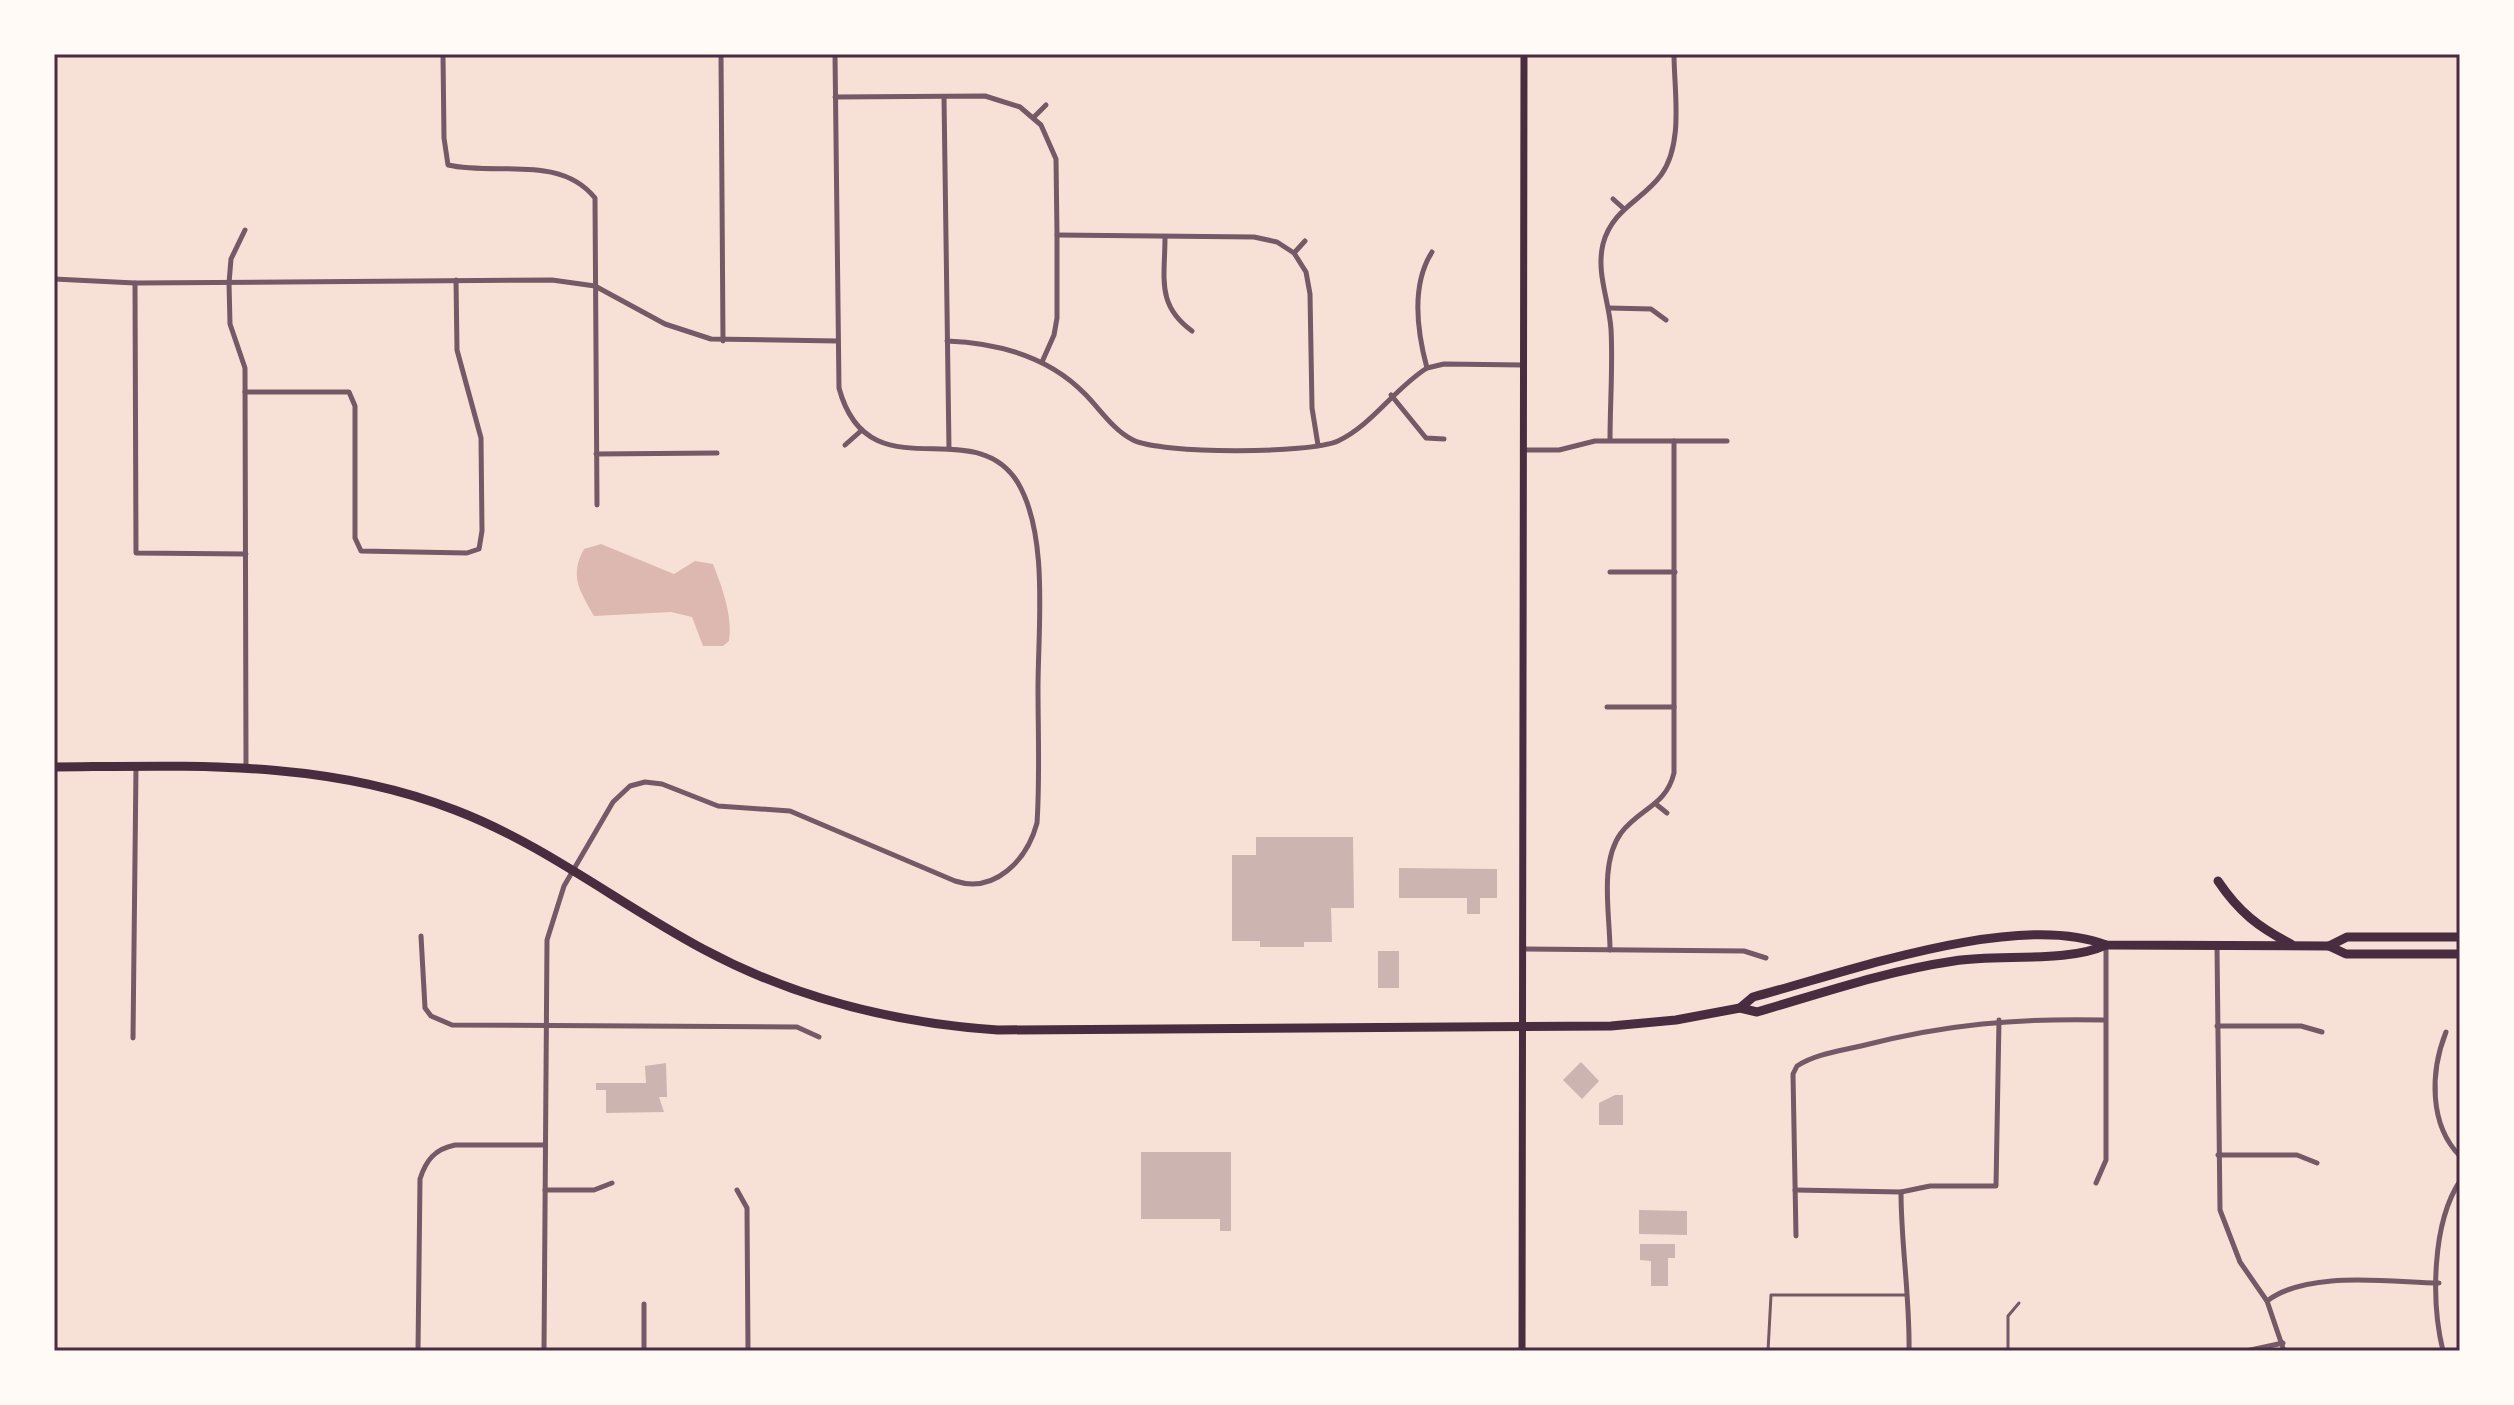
<svg xmlns="http://www.w3.org/2000/svg" width="2514" height="1405" font-family="Lora,serif">
	<style>
		.water { fill: #dcb8b0 }
		.building { fill: #ccb4b1 }
		.lines { fill: none; stroke-linecap: round; stroke-linejoin: round }
		.service { stroke: #755966; stroke-width: 3 }
		.minor { stroke: #755966; stroke-width: 5 }
		.secondary { stroke: #4a2c40; stroke-width: 7 }
		.trunk { stroke: #4a2c40; stroke-width: 9 }
		.neatline { fill: none; stroke: #4a2c40; stroke-width: 3 }
	</style>
	<rect width="100%" height="100%" fill="#f7e1d7"/>
	<path class="water" d="M 601,544 L 674,574 L 695,561 L 713,564 C 722,587 733,616 729,641 L 723,646 L 703,646 L 692,617 L 671,612 L 594,616 C 580,591 569,576 584,549 Z"/>
	<g class="building">
		<polygon points="1256,837 1353,837 1354,908 1331,908 1332,942 1304,942 1304,947 1260,947 1260,941 1232,941 1232,855 1256,855"/>
		<polygon points="1399,868 1497,869 1497,898 1480,898 1480,914 1467,914 1467,898 1399,898"/>
		<rect x="1378" y="951" width="21" height="37"/>
		<polygon points="1581,1062 1599,1081 1582,1099 1563,1080"/>
		<polygon points="666,1063 667,1097 659,1097 664,1112 606,1113 606,1090 596,1090 596,1083 646,1083 645,1066"/>
		<polygon points="1615,1095 1623,1095 1623,1125 1599,1125 1599,1103"/>
		<polygon points="1141,1152 1231,1152 1231,1231 1220,1231 1220,1219 1141,1219"/>
		<polygon points="1639,1210 1687,1211 1687,1235 1639,1234"/>
		<polygon points="1640,1244 1675,1244 1675,1258 1668,1258 1668,1286 1651,1286 1651,1261 1640,1260"/>
	</g>
	<g class="lines">
		<g class="service">
			<polyline points="1768,1351 1771,1295 1906,1295"/>
			<polyline points="2008,1351 2008,1316 2019,1303"/>
		</g>
		<g class="minor">
			<path d="M 443,54 L 444,138 L 448,165 C 496,176 560,154 595,198 L 597,505"/>
			<polyline points="721,54 723,341"/>
			<polyline points="835,97 985,96 1020,107 1041,125 1056,159 1057,235 1057,318 1054,335 1042,362"/>
			<polyline points="944,97 949,449"/>
			<polyline points="1034,117 1046,105"/>
			<polyline points="1613,199 1623,208"/>
			<polyline points="245,230 231,259 229,283 230,324 245,368 246,766"/>
			<polyline points="1057,235 1254,237 1277,242 1294,253 1306,272 1310,294 1312,408 1318,445"/>
			<path d="M 1165,237 C 1165,278 1156,305 1192,331"/>
			<polyline points="1294,253 1305,241"/>
			<polyline points="54,279 135,283 552,280 595,286 665,324 711,339 837,341"/>
			<polyline points="135,283 136,553 246,554"/>
			<polyline points="1609,308 1651,309 1666,320"/>
			<path d="M 947,341 C 999,343 1048,356 1085,394 C 1100,409 1113,430 1133,440 C 1160,454 1310,454 1338,441 C 1371,426 1395,388 1427,368 L 1444,364 L 1523,365"/>
			<path d="M 1427,368 C 1417,331 1411,285 1432,252"/>
			<polyline points="245,392 349,392 355,406 355,538 361,551 467,553 479,549 482,531 481,438 457,350 456,280"/>
			<polyline points="1391,395 1426,438 1444,439"/>
			<path d="M 1610,440 C 1610,404 1613,366 1611,329 C 1609,300 1596,273 1603,244 C 1612,209 1642,201 1661,175 C 1684,143 1674,91 1674,54"/>
			<polyline points="845,445 862,430"/>
			<polyline points="1523,450 1559,450 1595,441 1727,441"/>
			<polyline points="596,454 717,453"/>
			<polyline points="1610,572 1675,572"/>
			<polyline points="1607,707 1674,707"/>
			<polyline points="1657,805 1667,813"/>
			<polyline points="421,936 425,1008 431,1016 452,1025 797,1027 819,1037"/>
			<polyline points="2217,947 2220,1210 2240,1262 2267,1301 2284,1351"/>
			<polyline points="1522,949 1744,951 1766,958"/>
			<path d="M 1610,950 C 1610,915 1599,863 1621,833 C 1640,808 1666,806 1674,773 L 1674,441"/>
			<polyline points="2217,1026 2301,1026 2322,1032"/>
			<path d="M 2446,1032 C 2430,1072 2429,1125 2460,1156"/>
			<polyline points="133,1038 136,767"/>
			<polyline points="2218,1155 2297,1155 2317,1163"/>
			<polyline points="2096,1183 2106,1160 2106,946"/>
			<polyline points="545,1190 594,1190 612,1183"/>
			<polyline points="737,1190 747,1208 748,1351"/>
			<polyline points="1795,1190 1901,1192 1930,1186 1996,1186 1999,1020"/>
			<path d="M 1901,1192 C 1901,1245 1910,1297 1909,1351"/>
			<path d="M 1796,1236 L 1793,1074 L 1797,1066 C 1815,1054 1840,1051 1861,1046 C 1946,1024 2018,1018 2105,1020"/>
			<path d="M 2267,1301 C 2308,1270 2388,1282 2439,1283"/>
			<polyline points="644,1304 644,1351"/>
			<path d="M 418,1351 L 420,1179 C 426,1160 435,1149 455,1145 L 545,1145"/>
			<path d="M 544,1351 L 547,940 L 564,886 L 613,802 L 630,786 L 645,782 L 662,784 L 718,806 L 790,811 L 955,881 C 995,894 1027,860 1037,823 C 1040,778 1038,733 1038,688 C 1038,628 1049,536 1018,483 C 974,410 868,496 839,388 L 835,54"/>
			<polyline points="2246,1351 2283,1343"/>
			<path d="M 2443,1351 C 2431,1302 2432,1223 2460,1181"/>
		</g>
		<polyline class="secondary" points="1522,1351 1524,54"/>
		<g class="trunk">
			<path d="M 54,767 C 191,766 325,759 455,810 C 544,844 619,904 703,949 C 796,999 893,1023 998,1030 L 1611,1026 L 1676,1020 L 1740,1008 L 1757,1012 C 1822,993 1886,971 1954,961 C 1999,954 2068,963 2106,945"/>
			<path d="M 2218,881 C 2239,912 2258,927 2291,944"/>
			<polyline points="2329,946 2347,937 2460,937"/>
			<path d="M 1740,1008 L 1753,997 C 1845,973 2017,910 2106,945 L 2329,946 L 2346,954 L 2460,954"/>
		</g>
	</g>
	<rect width="2514" height="1405" fill="none" stroke="#fffaf5" stroke-width="112"/>
	<rect x="56" y="56" width="2402" height="1293" class="neatline"/>
</svg>
